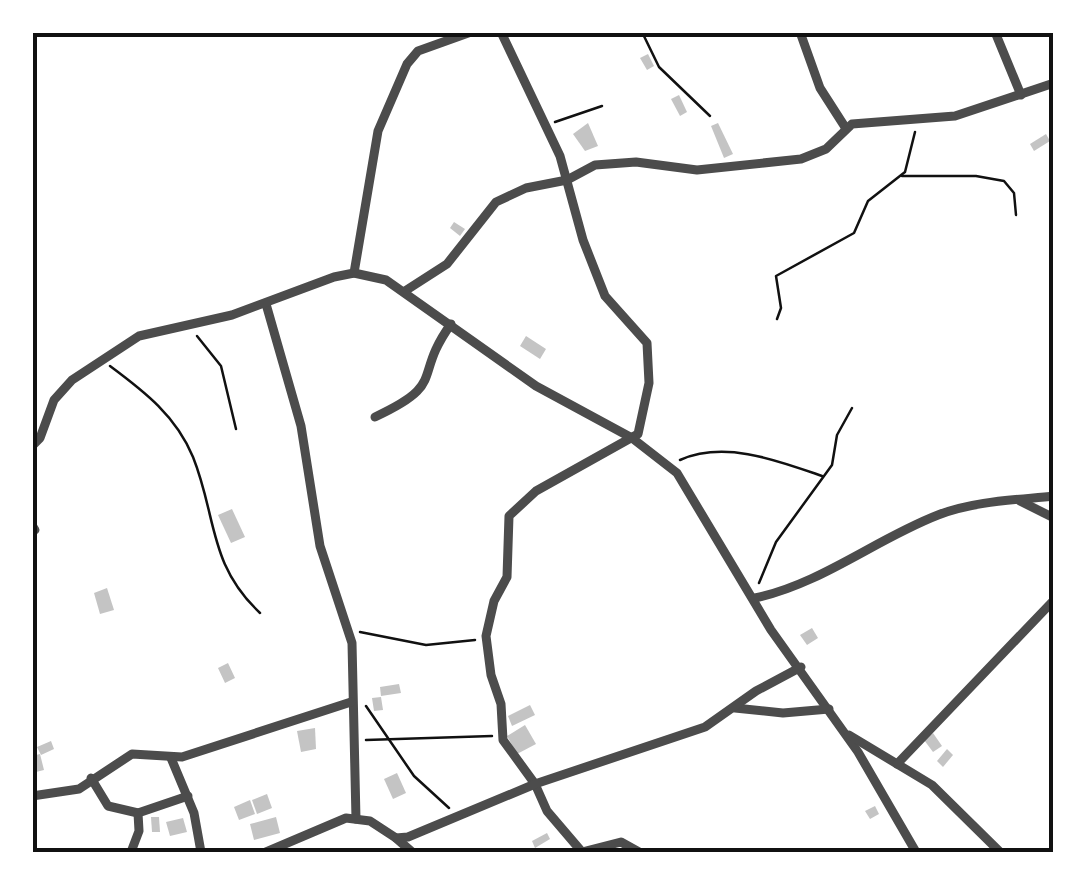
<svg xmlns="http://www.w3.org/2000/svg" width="1086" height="885" font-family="'Golos Text',sans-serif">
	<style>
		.building { fill: #c4c4c4 }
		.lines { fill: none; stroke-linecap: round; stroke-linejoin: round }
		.path { stroke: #111; stroke-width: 2.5 }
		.minor { stroke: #4c4c4c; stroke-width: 9 }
		.neatline { fill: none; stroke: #111; stroke-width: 4 }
	</style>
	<rect width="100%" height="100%" fill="#fff"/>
	<g class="building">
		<polygon points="648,54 654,66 647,70 640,58"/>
		<polygon points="679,95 687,112 680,116 671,99"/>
		<polygon points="588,123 598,146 585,151 573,134"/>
		<polygon points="718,123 733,154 724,158 711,126"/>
		<polygon points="1046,134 1050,141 1034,151 1030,144"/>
		<polygon points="454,222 465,229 460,236 450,228"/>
		<polygon points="526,336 546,349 540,359 520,346"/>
		<polygon points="232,509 245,537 231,543 218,515"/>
		<polygon points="107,588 114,610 100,614 94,593"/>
		<polygon points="812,628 818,638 807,645 800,635"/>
		<polygon points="228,663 235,678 225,683 218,668"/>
		<polygon points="399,684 401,693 381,696 380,687"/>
		<polygon points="381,697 383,710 374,711 372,698"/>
		<polygon points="530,705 535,715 512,726 508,716"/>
		<polygon points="525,725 536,744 517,754 507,736"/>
		<polygon points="315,728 316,749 301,752 297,731"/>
		<polygon points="933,733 942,746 933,752 924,740"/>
		<polygon points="51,741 54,749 41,755 37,747"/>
		<polygon points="947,749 953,755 943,767 937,761"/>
		<polygon points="40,754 44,770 32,773 32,756"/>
		<polygon points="397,773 406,793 393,799 384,779"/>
		<polygon points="267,794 272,808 257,814 252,800"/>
		<polygon points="250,800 255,814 239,820 234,807"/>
		<polygon points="875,806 879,814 870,819 865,811"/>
		<polygon points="151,817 159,817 160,832 152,832"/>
		<polygon points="276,817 280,833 254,840 250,824"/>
		<polygon points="183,818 187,832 170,836 166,822"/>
		<polygon points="547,833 550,839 535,848 532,841"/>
	</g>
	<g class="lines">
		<g class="path">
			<polyline points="642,32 659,67 710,116"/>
			<polyline points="555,122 602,106"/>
			<polyline points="902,176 976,176 1004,181 1014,193 1016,215"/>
			<polyline points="777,319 781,308 776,276 854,233 868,201 905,172 915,132"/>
			<polyline points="197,336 221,366 236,429"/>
			<path d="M 110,366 C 145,392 176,416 193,457 C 217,517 208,564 260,613"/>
			<path d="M 680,460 C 725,440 779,461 822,476"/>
			<polyline points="759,583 776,542 832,465 837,435 852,408"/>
			<polyline points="360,632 426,645 475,640"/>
			<polyline points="366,706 414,776 449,808"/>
			<polyline points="366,740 492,736"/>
		</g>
		<g class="minor">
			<polyline points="501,32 560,156 583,240 605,296 647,343 649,383 638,434 536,491 509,516 507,577 494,601 486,636 491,675 501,704 503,740 535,784 547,811 582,852"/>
			<polyline points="800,32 820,88 845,127"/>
			<polyline points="995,32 1021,95"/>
			<polyline points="354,273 378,131 407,64 418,51 471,32"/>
			<polyline points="405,291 447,264 496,202 526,188 567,180 595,165 636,162 697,170 801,159 826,149 852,124 955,116 1054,83"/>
			<polyline points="266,304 301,426 320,546 352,643 356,819"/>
			<polyline points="1054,393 1054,424"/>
			<path d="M 375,417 C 448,383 412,378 451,324"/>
			<polyline points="32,446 40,438 54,400 72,380 139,336 232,315 334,277 354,273 386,280 536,386 632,438 677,473 771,630 858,752 916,852"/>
			<polyline points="1020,501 1054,518"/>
			<polyline points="32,525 35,530"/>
			<path d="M 755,598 C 821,584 876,539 938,515 C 974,501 1016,500 1054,496"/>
			<polyline points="735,708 783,713 829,709"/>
			<polyline points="849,735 932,785 1000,852"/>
			<polyline points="171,758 194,813 201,852"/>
			<polyline points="897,764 1054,600"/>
			<polyline points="91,778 108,806 138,813"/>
			<polyline points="32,796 79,789 132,754 182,757 351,702"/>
			<polyline points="396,838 412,852"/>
			<polyline points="131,852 139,831 138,813 188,796"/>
			<polyline points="266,852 346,818 370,821 396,838 408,837 535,784 705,727 756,691 801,667"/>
			<polyline points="582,852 621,842 639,852"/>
		</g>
	</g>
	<rect width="1086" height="885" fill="none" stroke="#ffffff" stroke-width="70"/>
	<rect x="35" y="35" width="1016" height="815" class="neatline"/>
</svg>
